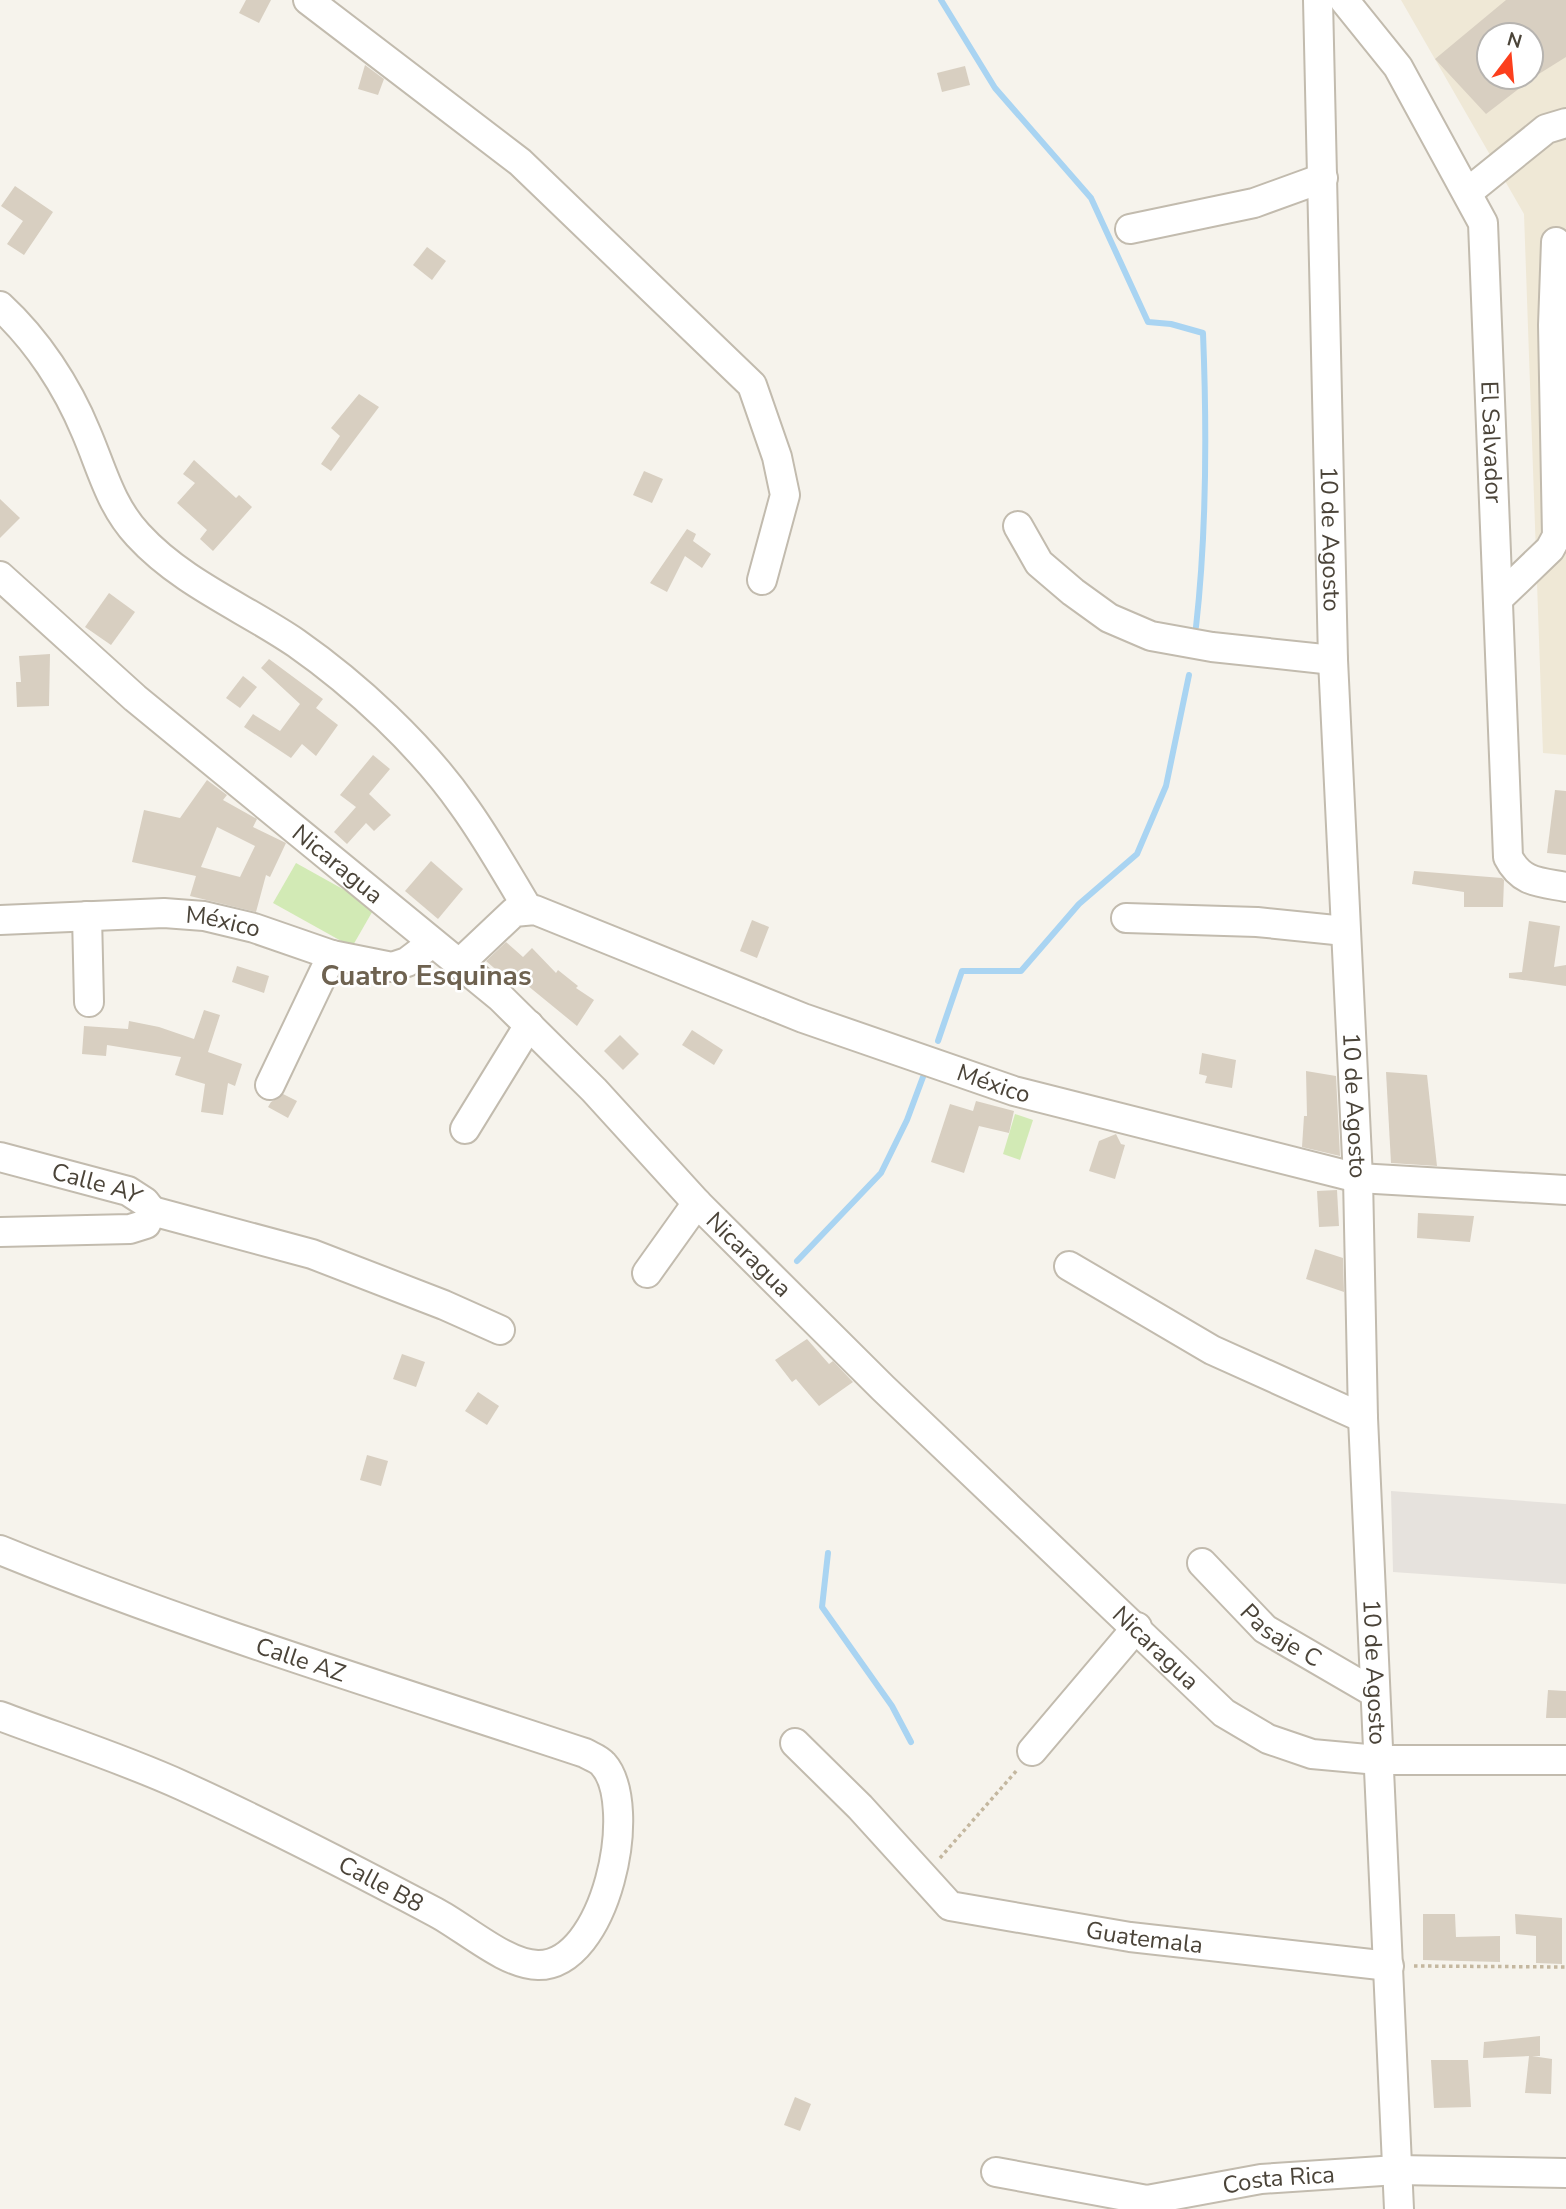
<svg xmlns="http://www.w3.org/2000/svg" width="1566" height="2209" font-family="'Nunito Sans',sans-serif">
	<style>
		.industrial { fill: #e6e2dd }
		.education { fill: #efe8d6; fill-rule: evenodd }
		.green { fill: #d2eab5 }
		.lines { fill: none; stroke-linecap: round; stroke-linejoin: round }
		.stream { stroke: #a9d4f2; stroke-width: 6 }
		.building { fill: #d8cfc1; fill-rule: evenodd }
		.minor-casing { stroke: #c2bbae; stroke-width: 32 }
		.path { stroke: #c4b79f; stroke-width: 3.5; stroke-dasharray: 3.5 3.5; stroke-linecap: butt }
		.minor { stroke: #fff; stroke-width: 28 }
		.labels { text-anchor: middle; dominant-baseline: central; stroke-width: 5; stroke-linejoin: round; paint-order: stroke }
		.street-label { font-size: 24px; fill: #4b4439; stroke: #fff }
		.quarter-label { font-size: 28px; font-weight: bold; fill: #6e6250; stroke: #fff }
	</style>
	<rect width="100%" height="100%" fill="#f6f3ec"/>
	<polygon class="industrial" points="1391,1491 1566,1504 1566,1584 1393,1572"/>
	<path class="education" d="M 1401,0 L 1566,0 L 1566,755 L 1543,753 L 1524,214 ZM 1489,35 L 1531,35 L 1531,77 L 1489,77 Z"/>
	<g class="green">
		<polygon points="296,863 375,907 352,947 273,903"/>
		<polygon points="1015,1114 1033,1120 1020,1160 1003,1154"/>
	</g>
	<g class="lines">
		<g class="stream">
			<path d="M 941,0 L 995,88 L 1091,198 L 1148,322 L 1171,324 L 1203,333 C 1207,432 1207,529 1196,627"/>
			<polyline points="938,1041 962,971 1021,971 1079,904 1137,854 1166,786 1189,675"/>
			<polyline points="797,1261 881,1173 907,1120 923,1077"/>
			<polyline points="828,1553 822,1607 892,1706 911,1742"/>
		</g>
	</g>
	<g class="building">
		<polygon points="246,0 271,0 259,23 239,13"/>
		<path d="M 1506,0 L 1566,0 L 1566,57 L 1534,77 L 1486,114 L 1435,59 ZM 1489,35 L 1531,35 L 1531,77 L 1489,77 Z"/>
		<polygon points="365,65 384,79 378,95 358,89"/>
		<polygon points="965,66 970,85 942,92 937,73"/>
		<polygon points="15,186 53,212 24,255 7,244 23,221 1,206"/>
		<polygon points="427,247 446,261 432,280 413,265"/>
		<polygon points="359,394 379,407 331,471 321,464 340,436 331,428"/>
		<polygon points="194,460 236,498 239,495 252,507 213,551 200,539 207,530 177,503 195,483 183,474"/>
		<polygon points="644,471 663,479 652,503 633,495"/>
		<polygon points="0,499 20,518 0,538"/>
		<polygon points="687,529 696,534 693,541 711,554 702,568 685,556 667,592 650,583"/>
		<polygon points="109,593 135,612 111,645 85,627"/>
		<polygon points="50,654 49,706 17,707 16,682 21,682 19,656"/>
		<polygon points="269,659 323,699 316,708 338,725 316,756 302,744 291,758 244,727 253,714 280,731 300,704 261,668"/>
		<polygon points="243,676 257,687 240,708 226,698"/>
		<polygon points="373,755 390,769 369,794 391,815 374,831 366,823 347,844 334,832 356,807 340,795"/>
		<path d="M 207,780 L 227,795 L 223,800 L 257,819 L 253,827 L 286,843 L 270,877 L 266,875 L 256,912 L 190,896 L 196,876 L 132,862 L 144,810 L 180,818 ZM 217,827 L 255,846 L 240,877 L 201,867 Z"/>
		<polygon points="1555,790 1566,791 1566,855 1547,853"/>
		<polygon points="431,861 463,889 438,919 405,891"/>
		<polygon points="1414,871 1502,878 1504,880 1503,907 1464,907 1464,892 1412,884"/>
		<polygon points="752,920 769,927 757,958 740,951"/>
		<polygon points="1529,921 1560,926 1554,967 1566,965 1566,986 1509,978 1509,973 1522,972"/>
		<polygon points="506,942 523,957 532,948 556,973 558,970 578,986 576,988 594,1000 577,1026 522,981 516,987 486,961"/>
		<polygon points="237,966 269,976 264,993 232,982"/>
		<polygon points="204,1010 220,1015 208,1052 242,1064 235,1086 228,1083 223,1115 201,1112 205,1084 175,1075 181,1057 107,1045 106,1056 82,1054 84,1026 128,1029 129,1021 159,1027 194,1039"/>
		<polygon points="692,1030 723,1050 714,1065 682,1045"/>
		<polygon points="620,1035 639,1054 623,1070 604,1051"/>
		<polygon points="1202,1053 1236,1060 1232,1088 1205,1083 1207,1076 1199,1074"/>
		<polygon points="1306,1071 1336,1076 1340,1156 1302,1147 1304,1116 1307,1116"/>
		<polygon points="1386,1072 1427,1075 1437,1166 1391,1163"/>
		<polygon points="283,1094 297,1101 288,1118 268,1107 271,1102"/>
		<polygon points="976,1101 1014,1111 1009,1133 979,1126 964,1173 931,1162 950,1104 973,1111"/>
		<polygon points="1116,1134 1121,1144 1125,1145 1115,1179 1089,1171 1099,1141"/>
		<polygon points="1337,1190 1339,1226 1319,1227 1317,1191"/>
		<polygon points="1418,1213 1474,1216 1470,1242 1417,1238"/>
		<polygon points="1315,1249 1343,1258 1344,1292 1306,1279"/>
		<polygon points="807,1339 829,1364 833,1361 853,1382 819,1406 796,1379 792,1382 775,1360"/>
		<polygon points="402,1354 425,1362 416,1387 393,1379"/>
		<polygon points="478,1392 499,1406 487,1425 465,1411"/>
		<polygon points="367,1455 388,1461 381,1486 360,1480"/>
		<polygon points="1548,1690 1566,1691 1566,1718 1546,1718"/>
		<polygon points="1423,1914 1455,1914 1456,1937 1500,1936 1500,1962 1423,1960"/>
		<polygon points="1515,1914 1562,1918 1562,1964 1536,1963 1536,1936 1516,1934"/>
		<polygon points="1540,2036 1540,2056 1532,2056 1552,2059 1551,2094 1525,2093 1529,2056 1483,2058 1484,2042"/>
		<polygon points="1431,2060 1468,2060 1471,2107 1434,2108"/>
		<polygon points="795,2097 811,2104 800,2131 784,2125"/>
	</g>
	<g class="lines">
		<defs>
			<g id="minor">
				<polyline points="308,0 520,162 752,385 777,457 785,495 762,580"/>
				<path id="s1" d="M 1318,0 L 1333,660 L 1358,1178 L 1363,1418 L 1399,2209"/>
				<path id="s2" d="M 1344,0 L 1398,67 L 1483,223 L 1508,857 C 1521,883 1540,882 1566,887"/>
				<polyline points="1468,192 1546,129 1566,123"/>
				<polyline points="1130,229 1254,203 1323,178"/>
				<path d="M 0,306 C 37,340 67,386 86,432 C 102,469 110,505 138,535 C 182,583 243,607 296,643 C 356,685 421,745 463,805 C 487,838 507,874 528,909"/>
				<polyline points="1018,526 1039,563 1073,592 1109,618 1151,636 1212,647 1333,660"/>
				<path id="s3" d="M 0,576 L 135,698 L 501,998 L 594,1090 L 697,1203 L 883,1388 L 1224,1713 L 1268,1739 L 1312,1754 L 1378,1760 L 1566,1760"/>
				<polyline points="1499,598 1550,549 1557,536 1553,325 1556,242"/>
				<polyline points="87,916 89,1002"/>
				<polyline points="1126,918 1257,922 1345,931"/>
				<path id="s4" d="M 0,920 L 164,913 L 204,916 L 254,928 L 332,955 L 392,967 L 407,962 L 432,943"/>
				<path id="s5" d="M 460,963 L 514,912 L 535,910 L 803,1018 L 1014,1091 L 1358,1178 L 1566,1190"/>
				<polyline points="270,1085 332,955"/>
				<polyline points="465,1129 529,1025"/>
				<path id="s6" d="M 0,1157 L 128,1191 L 145,1202 L 152,1211"/>
				<polyline points="152,1211 312,1254 444,1305 500,1330"/>
				<polyline points="0,1232 130,1229 146,1224 152,1211"/>
				<polyline points="1069,1266 1212,1350 1363,1418"/>
				<polyline points="647,1273 697,1203"/>
				<path id="s7" d="M 0,1550 C 191,1628 389,1688 585,1753 C 590,1756 599,1759 603,1764 C 640,1805 606,1966 538,1965 C 506,1965 464,1927 435,1912 C 352,1868 269,1825 183,1786 C 124,1759 61,1739 0,1716"/>
				<path id="s8" d="M 1202,1563 L 1265,1629 L 1375,1693"/>
				<path id="s9" d="M 795,1743 L 860,1807 L 950,1906 L 1130,1937 L 1389,1966"/>
				<polyline points="1032,1751 1137,1627"/>
				<path id="s10" d="M 996,2172 L 1147,2200 L 1261,2179 L 1397,2170 L 1566,2173"/>
			</g>
		</defs>
		<use href="#minor" class="minor-casing"/>
		<g class="path">
			<polyline points="940,1858 1018,1769"/>
			<polyline points="1414,1966 1566,1967"/>
		</g>
		<use href="#minor" class="minor"/>
	</g>
	<g class="labels">
		<g class="street-label">
			<text stroke="none"><textPath href="#s2" startOffset="483">El Salvador</textPath></text>
			<text stroke="none"><textPath href="#s1" startOffset="539">10 de Agosto</textPath></text>
			<text stroke="none"><textPath href="#s3" startOffset="444">Nicaragua</textPath></text>
			<text stroke="none"><textPath href="#s4" startOffset="224">México</textPath></text>
			<text stroke="none"><textPath href="#s5" startOffset="586">México</textPath></text>
			<text stroke="none"><textPath href="#s1" startOffset="1106">10 de Agosto</textPath></text>
			<text stroke="none"><textPath href="#s6" startOffset="100">Calle AY</textPath></text>
			<text stroke="none"><textPath href="#s3" startOffset="1012">Nicaragua</textPath></text>
			<text stroke="none"><textPath href="#s8" startOffset="108">Pasaje C</textPath></text>
			<text stroke="none"><textPath href="#s3" startOffset="1578">Nicaragua</textPath></text>
			<text stroke="none"><textPath href="#s7" startOffset="320">Calle AZ</textPath></text>
			<text stroke="none"><textPath href="#s1" startOffset="1673">10 de Agosto</textPath></text>
			<text transform="translate(381 1884) rotate(28)">Calle B8</text>
			<text stroke="none"><textPath href="#s9" startOffset="422">Guatemala</textPath></text>
			<text stroke="none"><textPath href="#s10" startOffset="287">Costa Rica</textPath></text>
		</g>
		<g class="quarter-label">
			<text x="426" y="976">Cuatro Esquinas</text>
		</g>
	</g>
	<g transform="translate(1510 56) rotate(16)"><circle r="33" fill="#ffffff" stroke="#b7b4b0" stroke-width="2"/>
	<path d="M0-5L12 26L0 18L-12 26Z" fill="#fc3f1d"/>
	<text y="-10" font-size="19" font-weight="bold" text-anchor="middle" fill="#4b4439">N</text>
	</g>
</svg>
